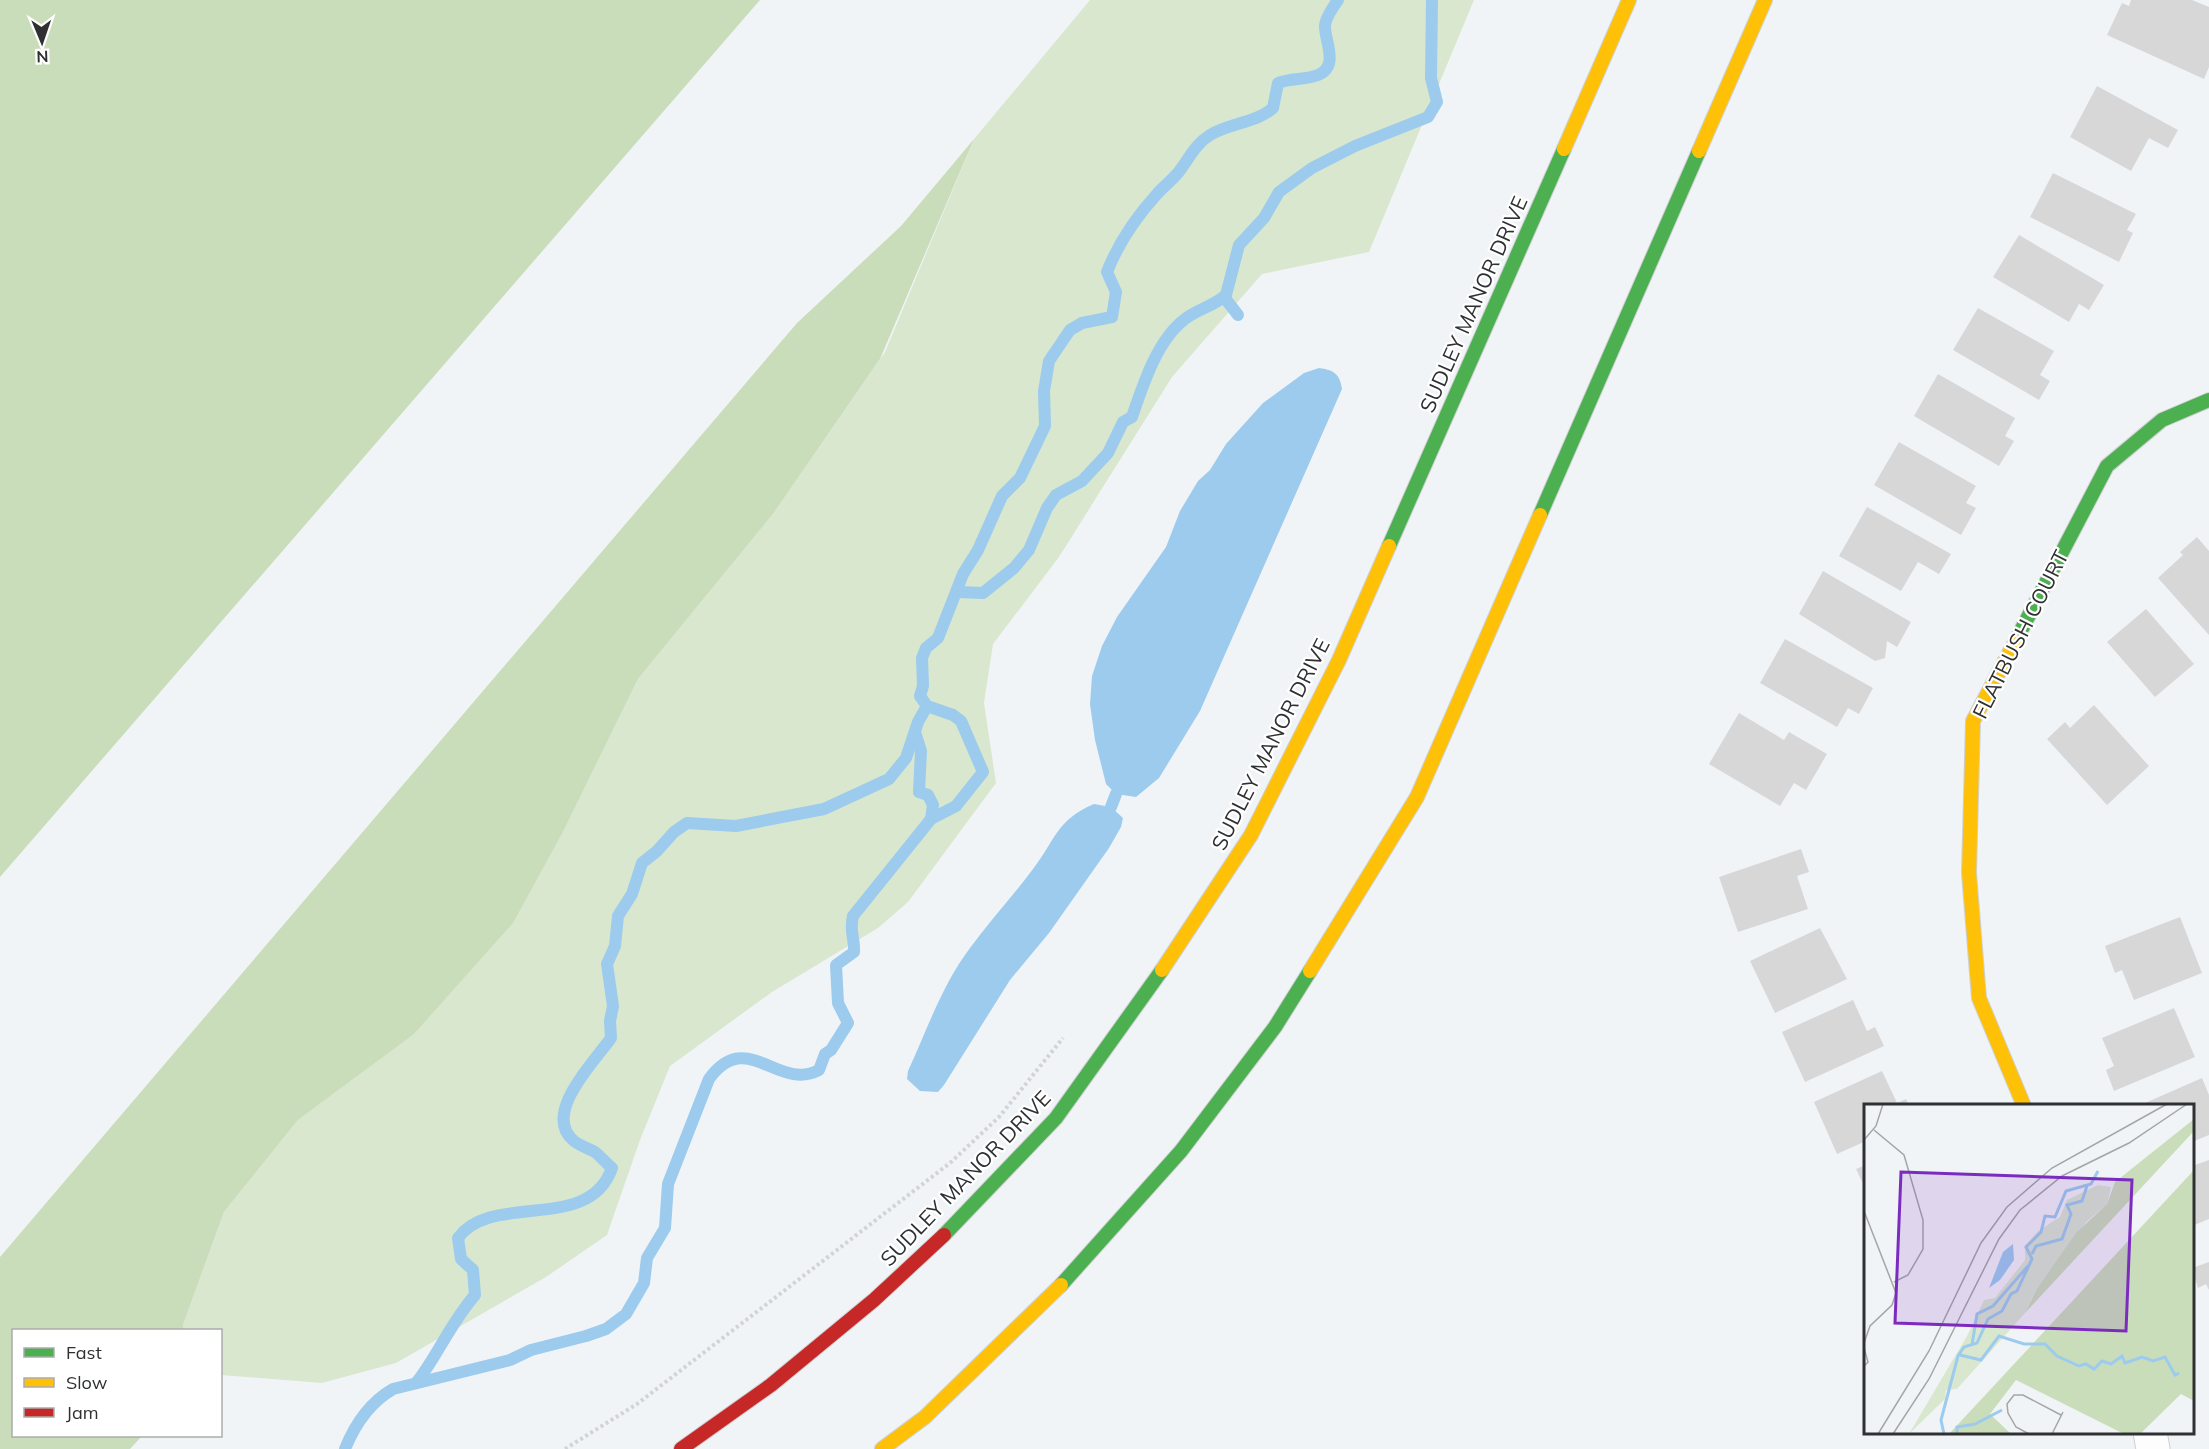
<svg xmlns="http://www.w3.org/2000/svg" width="2209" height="1449" font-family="Mulish,sans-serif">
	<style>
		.green { fill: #d9e7cf }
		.forest { fill: #caddba }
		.water { fill: #9ccbee }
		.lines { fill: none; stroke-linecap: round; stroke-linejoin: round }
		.stream { stroke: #9ccbee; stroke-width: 12 }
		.building { fill: #d7d7d8 }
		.street-casing { stroke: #ced0d2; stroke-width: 35 }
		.fast-casing { stroke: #ced0d2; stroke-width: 16 }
		.slow-casing { stroke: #ced0d2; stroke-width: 16 }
		.jam-casing { stroke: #ced0d2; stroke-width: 16 }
		.path { stroke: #d2d4d4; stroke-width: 4; stroke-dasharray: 3 3; stroke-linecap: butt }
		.street { stroke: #fdfdfe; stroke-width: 33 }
		.fast { stroke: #4caf50; stroke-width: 14 }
		.slow { stroke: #ffc107; stroke-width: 14 }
		.jam { stroke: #c62828; stroke-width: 14 }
		.labels { text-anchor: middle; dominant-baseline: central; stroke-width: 4.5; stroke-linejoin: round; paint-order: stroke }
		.street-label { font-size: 21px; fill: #2e3032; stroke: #fff }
		.inset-river { fill: none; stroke: #9ccbee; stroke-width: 3 }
		.inset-road { fill: none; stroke: #a3a6a8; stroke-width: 1.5 }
		.view { fill: #7b2cbf; fill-opacity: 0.15; stroke: #7b2cbf; stroke-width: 3 }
		.inset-edge { fill: none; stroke: #2e3032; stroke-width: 3 }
	</style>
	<rect width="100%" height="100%" fill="#f1f4f7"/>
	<polygon class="green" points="1090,0 1474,0 1369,252 1262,274 1172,377 1059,557 993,644 984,703 996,783 908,902 878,928 772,992 670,1066 640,1140 607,1235 546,1277 396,1363 322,1383 221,1375 220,1330 184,1330 183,1325 224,1212 298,1120 413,1035 565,828 638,679 773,514 885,352 974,139"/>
	<g class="forest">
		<polygon points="0,0 760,0 0,877"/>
		<polygon points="974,139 880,359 773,514 638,679 565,828 513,923 413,1035 298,1120 224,1212 183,1325 184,1330 14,1330 14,1436 142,1436 130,1449 0,1449 0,1257 797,323 901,226"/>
	</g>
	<g class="water">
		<path d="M 1319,368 C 1334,370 1340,374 1342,389 L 1200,711 L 1159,778 L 1136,797 L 1116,794 L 1106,784 L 1095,740 L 1090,704 L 1092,676 L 1102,646 L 1117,617 L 1166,547 L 1180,511 L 1198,481 L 1210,470 L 1226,444 L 1263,403 L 1304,373 Z"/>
		<path d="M 1094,804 L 1111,807 L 1123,818 L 1121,827 L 1109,848 L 1049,933 L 1010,980 L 944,1085 L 938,1092 L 920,1091 L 907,1079 L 908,1071 C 927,1030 942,985 970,948 C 990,921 1013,896 1033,869 C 1055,841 1056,820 1094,804 Z"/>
	</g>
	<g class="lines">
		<g class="stream">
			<polyline points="1224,297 1238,315"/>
			<path d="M 957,592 L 983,593 L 1014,568 L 1029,550 L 1047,508 L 1056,495 L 1082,481 L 1108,453 L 1123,422 L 1132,417 C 1143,385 1157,340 1185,319 C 1198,309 1214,306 1226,295 L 1239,245 L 1264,218 L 1279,192 L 1312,168 L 1355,146 L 1428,117 L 1437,102 L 1431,78 L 1432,0"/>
			<polyline points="915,732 921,751 919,792 928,795 933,805 931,819"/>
			<polyline points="1111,807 1116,794"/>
			<path d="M 417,1382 C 439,1353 450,1324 475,1295 L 473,1270 L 461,1259 L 458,1238 C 493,1191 589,1234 612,1168 C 606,1163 601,1157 595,1152 C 588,1148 580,1146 574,1141 C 541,1114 595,1061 611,1038 L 610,1021 L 613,1006 L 607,964 L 615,946 L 618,916 L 632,894 L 642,863 L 657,851 L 674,832 L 687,823 L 736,826 L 824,809 L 889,779 L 906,758 L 918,722 L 927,706"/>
			<path d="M 345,1449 C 355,1424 369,1403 393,1389 L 510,1360 L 531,1350 L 586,1336 L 606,1329 L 626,1314 L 644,1283 L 647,1258 L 665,1228 L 668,1184 L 709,1079 C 747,1027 778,1092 819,1070 L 825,1054 L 831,1050 L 848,1023 L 838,1003 L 836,965 L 854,952 C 855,938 849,932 853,916 L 931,819 L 956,806 L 983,772 L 961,721 L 953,715 L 927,706 L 920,696 L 923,686 L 922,658 L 926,648 L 938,638 L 963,574 L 978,550 L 1002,496 L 1020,478 L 1045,426 L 1044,391 L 1049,361 L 1070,330 L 1082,323 L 1112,317 L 1116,292 L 1107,272 C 1118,244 1137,216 1157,194 C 1163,187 1171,181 1177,174 C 1188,161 1194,145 1210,135 C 1229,123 1256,123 1273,108 L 1278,83 C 1291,78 1306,80 1318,75 C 1340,66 1324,40 1325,25 C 1326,17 1333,7 1338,0"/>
		</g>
	</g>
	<g class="building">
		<polygon points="2131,0 2192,0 2209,7 2209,67 2204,79 2107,35 2122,3 2129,6"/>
		<polygon points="2097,86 2178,130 2168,148 2149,138 2131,171 2070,137"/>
		<polygon points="2053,173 2136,214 2127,230 2133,233 2119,262 2030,217"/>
		<polygon points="2019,235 2104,285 2089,310 2079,304 2069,322 1993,277"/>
		<polygon points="1978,308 2054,351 2040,375 2050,381 2039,400 1953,350"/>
		<polygon points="1938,374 2015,418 2005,436 2014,441 1999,466 1914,416"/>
		<polygon points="1899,442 1976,486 1966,503 1976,508 1961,535 1874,485"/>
		<polygon points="1867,507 1951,554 1939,574 1918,562 1901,591 1839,556"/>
		<polygon points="2197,537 2209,551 2209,635 2158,578 2183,555 2180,552"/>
		<polygon points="1823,571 1911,622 1897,647 1887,641 1885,658 1875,661 1799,614"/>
		<polygon points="2146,609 2194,664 2155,697 2107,642"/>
		<polygon points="1785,639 1873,688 1859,714 1848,708 1837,727 1760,683"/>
		<polygon points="2094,705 2149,766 2107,805 2047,739 2065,722 2070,728"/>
		<polygon points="1739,713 1784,740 1789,732 1827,754 1806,790 1794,783 1780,806 1709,764"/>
		<polygon points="1801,849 1809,872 1797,876 1808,909 1738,932 1719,877"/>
		<polygon points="2180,917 2202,973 2134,1000 2122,970 2115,973 2105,946"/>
		<polygon points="1820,928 1847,979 1775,1013 1750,961"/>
		<polygon points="1853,1000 1867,1031 1875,1027 1884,1046 1805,1082 1782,1032"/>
		<polygon points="2174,1008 2195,1057 2114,1091 2106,1070 2114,1066 2102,1038"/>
		<polygon points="1882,1071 1897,1103 1906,1099 1909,1106 1866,1106 1866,1141 1837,1154 1814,1102"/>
		<polygon points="2202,1078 2209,1095 2209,1135 2192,1142 2192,1106 2138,1106"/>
		<polygon points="2209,1160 2209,1219 2192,1226 2192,1166"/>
		<polygon points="1866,1165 1866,1190 1856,1169"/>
		<polygon points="2209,1262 2209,1290 2206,1284 2198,1288 2192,1268"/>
	</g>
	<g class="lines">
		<defs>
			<polyline id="street" points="2150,1432 2153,1449"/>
			<g id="fast">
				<polyline points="1540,515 1699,151"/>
				<polyline points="1389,546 1564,149"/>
				<polyline points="2015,642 2107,466 2162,420 2209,400"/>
				<polyline points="944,1235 1056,1118 1162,970"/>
				<polyline points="1061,1285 1181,1151 1275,1027 1310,971"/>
			</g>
			<g id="slow">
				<polyline points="1564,149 1629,0"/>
				<polyline points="1699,151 1765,0"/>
				<polyline points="2015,642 1973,721 1969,873 1979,998 2024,1106"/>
				<polyline points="1162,970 1251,835 1339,660 1389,546"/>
				<polyline points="1310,971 1417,797 1540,515"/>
				<polyline points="882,1449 925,1417 1061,1285"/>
			</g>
			<polyline id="jam" points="681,1449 771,1385 874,1300 944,1235"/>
		</defs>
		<use href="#street" class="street-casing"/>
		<use href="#fast" class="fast-casing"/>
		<use href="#slow" class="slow-casing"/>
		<use href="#jam" class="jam-casing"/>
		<polyline class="path" points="565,1449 637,1404 950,1163 999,1117 1063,1038"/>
		<use href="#street" class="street"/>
		<use href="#fast" class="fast"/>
		<use href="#slow" class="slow"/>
		<use href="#jam" class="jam"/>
	</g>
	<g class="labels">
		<g class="street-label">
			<text transform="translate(1473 304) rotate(-66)">SUDLEY MANOR DRIVE</text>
			<text transform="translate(2020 634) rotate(-63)">FLATBUSH COURT</text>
			<text transform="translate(1270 744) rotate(-63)">SUDLEY MANOR DRIVE</text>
			<text transform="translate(965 1178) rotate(-46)">SUDLEY MANOR DRIVE</text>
		</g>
	</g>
	<g transform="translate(1864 1104)">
		<rect width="330" height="330" fill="#f1f4f7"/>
		<path d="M 234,81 L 247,83 L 243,100 L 223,117 L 171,187 L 161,209 L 93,285 L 82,286 L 81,295 L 45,330 L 103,232 L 120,196 L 131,194 L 161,156 L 161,142 L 174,127 L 196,113 L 203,96 Z" fill="#d9e7cf"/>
		<path d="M 330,15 L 330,27 L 161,209 L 172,186 L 212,129 L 243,100 L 251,78 ZM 330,66 L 330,297 L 317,290 L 276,330 L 260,330 L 152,276 L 126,310 L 147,330 L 85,330 Z" fill="#caddba"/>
		<path d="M 149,140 L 150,156 L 136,176 L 125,184 L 139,148 Z" fill="#9ccbee"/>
		<path class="inset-river" d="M 168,150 L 172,142 L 198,135 L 207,110 L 203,101 L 218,97 L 223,82M 108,241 L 113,210 L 129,202 L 164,162M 96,251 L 117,256 L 135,232 L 160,240 L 181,240 L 193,252 L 215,262 L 222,260 L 230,265 L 238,257 L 247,260 L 258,252 L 261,259 L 278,253 L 289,257 L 301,253 L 311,271 L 315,269M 80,330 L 77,316 L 94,252 L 100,243 L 113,239 L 124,215 L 138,207 L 147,190 L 153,187 L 168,155 L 162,143 L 177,128 L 181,112 L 191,113 L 202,87 L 227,80 L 234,67M 93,330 L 93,323 L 111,320 L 138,306"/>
		<path class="inset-road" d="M 10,26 L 40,51 L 59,116 L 59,145 L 44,171 L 30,178M 0,36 L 12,22 L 19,0M 0,107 L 32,189 L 28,201 L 6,222 L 0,239M 0,244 L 4,258 L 0,262M 14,330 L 65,247 L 117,139 L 143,103 L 188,64 L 303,0M 29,330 L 65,275 L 135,135 L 156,106 L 198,72 L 265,39 L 323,0M 165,330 L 152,323 L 144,309 L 143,300 L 150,291 L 159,291 L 197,311M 188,330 L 199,308"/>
		<path class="view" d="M 37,68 L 268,76 L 262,227 L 31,219 Z"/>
		<rect width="330" height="330" class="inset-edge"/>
	</g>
	<rect x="12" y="1329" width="210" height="108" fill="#ffffff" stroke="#abacad" stroke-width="1.5"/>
	<rect x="24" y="1348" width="30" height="9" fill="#4caf50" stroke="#abacad" stroke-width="1.5"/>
	<text x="66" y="1359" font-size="18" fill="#2e3032">Fast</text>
	<rect x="24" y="1378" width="30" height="9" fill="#ffc107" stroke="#abacad" stroke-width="1.5"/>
	<text x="66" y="1389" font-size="18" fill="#2e3032">Slow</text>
	<rect x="24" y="1408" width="30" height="9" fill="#c62828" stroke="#abacad" stroke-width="1.5"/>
	<text x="66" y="1419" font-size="18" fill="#2e3032">Jam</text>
	<g transform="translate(42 42) rotate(178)" stroke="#ffffff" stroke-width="4.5" paint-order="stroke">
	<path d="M0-4.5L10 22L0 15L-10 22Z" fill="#2e3032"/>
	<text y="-9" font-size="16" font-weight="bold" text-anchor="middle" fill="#2e3032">N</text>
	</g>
</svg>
